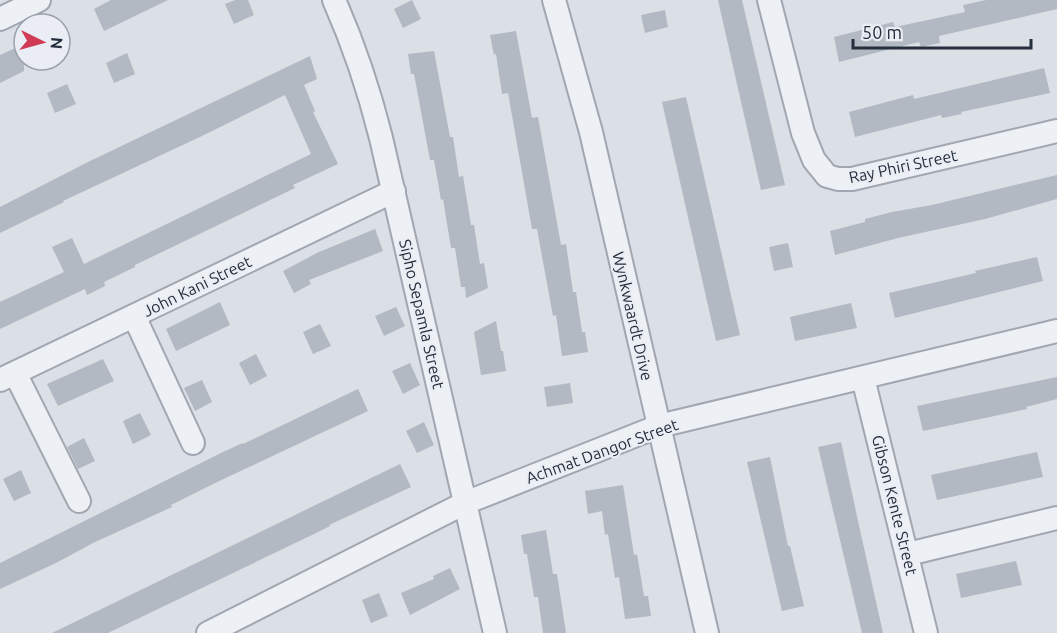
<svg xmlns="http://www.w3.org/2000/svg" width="1057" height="633" font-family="Ubuntu,sans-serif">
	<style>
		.building { fill: #b2b9c3 }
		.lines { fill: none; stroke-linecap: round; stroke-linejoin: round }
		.minor-casing { stroke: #a1a6b0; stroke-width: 26 }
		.minor { stroke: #edf0f4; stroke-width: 22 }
		.labels { text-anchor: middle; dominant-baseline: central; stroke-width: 4.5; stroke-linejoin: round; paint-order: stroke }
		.street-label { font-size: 16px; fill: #252e3c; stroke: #eaeef4 }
	</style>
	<rect width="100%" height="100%" fill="#dbdfe6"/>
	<g class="building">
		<polygon points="111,0 168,0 104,31 94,9"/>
		<polygon points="235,0 248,0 254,15 234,24 225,4"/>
		<polygon points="412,0 421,19 403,28 394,9"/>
		<polygon points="718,0 742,0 785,185 761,190"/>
		<polygon points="986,0 1057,0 1057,9 939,36 940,43 921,47 919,42 839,62 834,37 893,22 895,27 965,12 963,5"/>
		<polygon points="665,10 668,27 645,33 641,15"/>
		<polygon points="516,31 532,118 538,117 561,245 566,244 573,292 576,292 582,332 585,332 588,352 562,356 556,315 553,316 537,229 532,229 508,93 502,94 496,54 494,55 490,35"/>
		<polygon points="24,44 24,71 0,83 0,55"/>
		<polygon points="434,51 450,137 453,137 459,177 463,176 471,225 474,225 480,264 484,263 488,288 466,298 465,287 461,287 455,248 451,248 443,199 441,200 434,160 430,160 414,74 411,74 408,54"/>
		<polygon points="127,53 135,74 114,83 106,63"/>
		<polygon points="310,56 317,79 304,85 315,111 313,112 338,164 293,185 295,188 135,265 135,267 104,282 105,286 87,295 85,289 0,329 0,302 64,272 52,247 72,238 84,264 311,154 285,95 202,136 63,201 64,202 0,233 0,207 90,161"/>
		<polygon points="1044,68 1050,93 961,112 962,114 942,118 941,115 855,137 849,112 913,95 914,99"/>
		<polygon points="67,84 76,104 55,113 47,93"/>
		<polygon points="686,97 740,335 716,341 662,102"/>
		<polygon points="1057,175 1057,199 985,219 898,238 835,255 830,231 865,222 865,219 892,212 932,205"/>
		<polygon points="375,229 383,251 309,280 311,284 294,293 283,271 319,252"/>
		<polygon points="788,243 793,267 774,271 769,247"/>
		<polygon points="1037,257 1043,281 895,318 889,293 976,273 975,271"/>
		<polygon points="220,302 230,325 176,351 166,329"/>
		<polygon points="851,303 857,328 795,341 790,317"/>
		<polygon points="396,307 405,326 384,336 375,316"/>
		<polygon points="496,321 501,351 503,351 506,371 481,375 474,332"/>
		<polygon points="320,324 331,346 313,354 303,332"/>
		<polygon points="256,354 267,376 250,385 239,363"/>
		<polygon points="103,359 114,381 58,406 47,384"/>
		<polygon points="410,363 420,385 403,394 392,371"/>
		<polygon points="1057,377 1057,399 1026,407 1027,409 923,431 917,406"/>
		<polygon points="202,380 212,402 195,411 184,388"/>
		<polygon points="570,383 573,403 547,407 544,387"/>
		<polygon points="358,389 368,411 213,484 171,505 172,507 93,543 56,563 0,589 0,563 225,451 243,443 243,444"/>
		<polygon points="140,413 151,435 133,444 123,421"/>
		<polygon points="424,422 434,445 417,453 406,431"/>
		<polygon points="84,438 95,461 78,469 67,447"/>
		<polygon points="841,442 860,530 883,633 862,633 823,468 818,447"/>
		<polygon points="1037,452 1043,477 937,500 931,475"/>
		<polygon points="770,457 788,546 790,546 804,606 782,611 747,462"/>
		<polygon points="400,464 411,487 329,525 330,526 312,535 108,633 52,633"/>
		<polygon points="21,470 31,493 14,501 3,479"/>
		<polygon points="623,485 634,555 637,554 644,596 648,596 651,616 625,619 619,577 615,578 608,534 605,535 602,511 588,514 585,491"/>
		<polygon points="546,530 553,574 557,574 566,633 543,633 538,597 534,597 527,554 524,554 521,535"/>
		<polygon points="1016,561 1022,585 961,598 956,574"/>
		<polygon points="450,568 460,589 410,615 401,593 434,579 433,576"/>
		<polygon points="379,593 388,616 371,623 362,600"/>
	</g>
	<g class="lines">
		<defs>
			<g id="minor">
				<path d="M 334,0 C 354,45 369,90 381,138 L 495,633"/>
				<polyline points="554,0 591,132 707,633"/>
				<polyline points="769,0 803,133 814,160 827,176 838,179 852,179 1057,131"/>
				<polyline points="0,19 39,0"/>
				<polyline points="134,316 193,443"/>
				<polyline points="15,373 79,501"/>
				<polyline points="863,378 926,633"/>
				<polyline points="0,380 394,191"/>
				<polyline points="908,554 1057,518"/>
				<polyline points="208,633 465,503 659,426 1057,331"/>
			</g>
		</defs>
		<use href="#minor" class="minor-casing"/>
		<use href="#minor" class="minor"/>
	</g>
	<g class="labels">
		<g class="street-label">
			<text transform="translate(903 166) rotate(-12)">Ray Phiri Street</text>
			<text transform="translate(197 286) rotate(-26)">John Kani Street</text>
			<text transform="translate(422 314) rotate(77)">Sipho Sepamla Street</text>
			<text transform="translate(633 316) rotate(77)">Wynkwaardt Drive</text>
			<text transform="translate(602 451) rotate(-20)">Achmat Dangor Street</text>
			<text transform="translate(895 505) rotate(76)">Gibson Kente Street</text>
		</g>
	</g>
	<g transform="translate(42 42) rotate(95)"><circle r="28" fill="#eaeef4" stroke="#9ba1aa" stroke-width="1.5"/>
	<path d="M0-4.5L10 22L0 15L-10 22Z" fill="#d03a55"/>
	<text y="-9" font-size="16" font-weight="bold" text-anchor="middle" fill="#252e3c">N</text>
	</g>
	<path d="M853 39v9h178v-9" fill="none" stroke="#252e3c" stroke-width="3"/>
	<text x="862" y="39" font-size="18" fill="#252e3c" stroke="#eaeef4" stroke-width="4.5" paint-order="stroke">50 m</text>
</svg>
